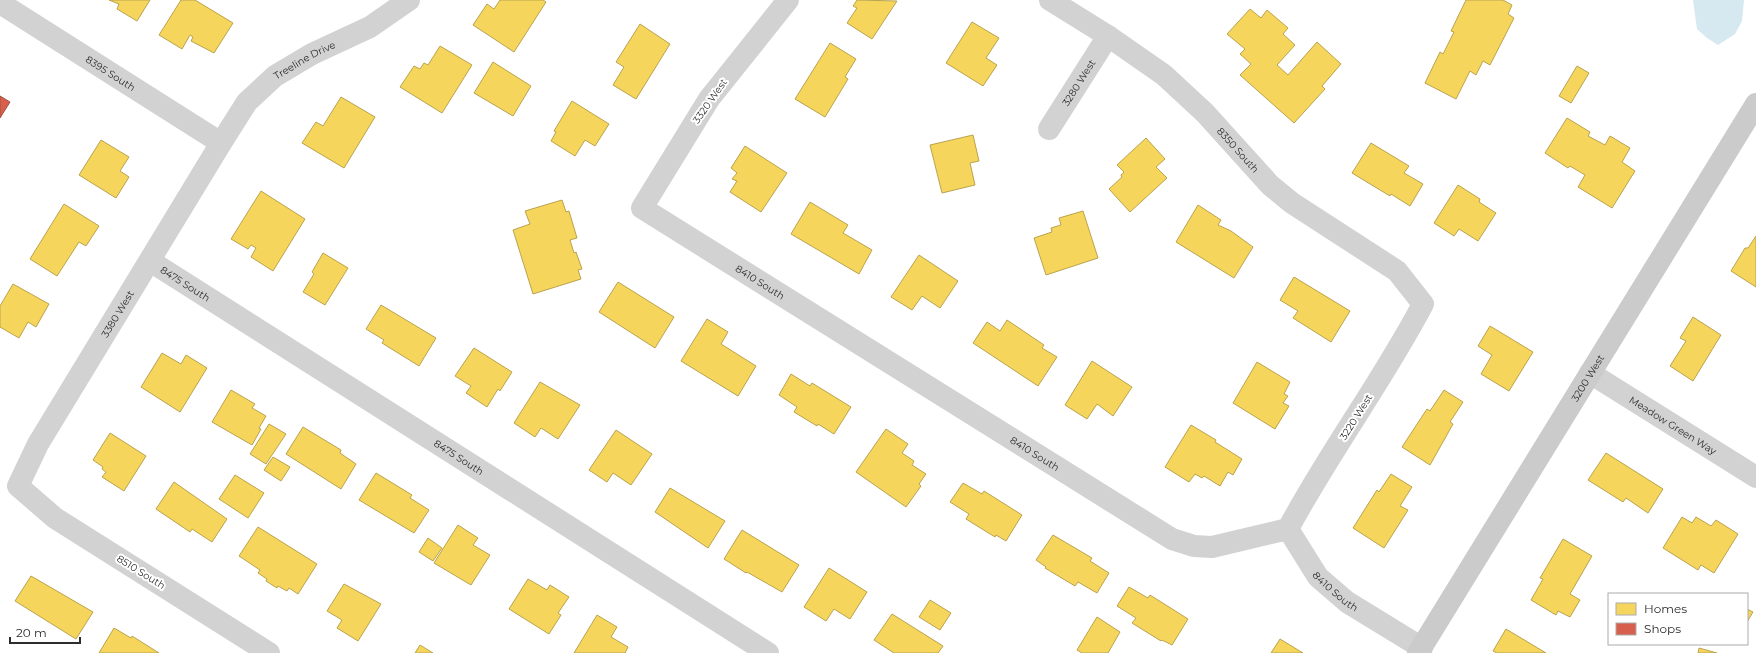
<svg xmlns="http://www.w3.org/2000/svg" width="1756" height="653" font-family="Montserrat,sans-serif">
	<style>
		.water { fill: #d6e9f1 }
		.homes { fill: #f6d55c; stroke: #baa34e }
		.shops { fill: #d6604d; stroke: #a35143 }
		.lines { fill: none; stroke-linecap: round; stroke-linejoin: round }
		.street { stroke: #d2d2d2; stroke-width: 22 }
		.secondary { stroke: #cbcbcb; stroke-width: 22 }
		.labels { text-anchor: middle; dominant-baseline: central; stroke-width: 4; stroke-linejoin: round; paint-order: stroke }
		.street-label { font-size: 10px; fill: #2d2d2d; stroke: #fff }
	</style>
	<rect width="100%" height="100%" fill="#fff"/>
	<polygon class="water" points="1693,0 1744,0 1742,21 1735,34 1718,45 1707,38 1697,29"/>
	<g class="homes">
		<polygon points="109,0 150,0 137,21 117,9 119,4"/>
		<polygon points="181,0 195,0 233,23 214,53 191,41 193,37 190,35 182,49 159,35"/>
		<polygon points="500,0 543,0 546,2 514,52 473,25 487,4 494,9"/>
		<polygon points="857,0 897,1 872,39 847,23 857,8 853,6"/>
		<polygon points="1466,0 1503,0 1512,5 1508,14 1514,18 1490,65 1483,61 1476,75 1470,71 1456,99 1425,83 1440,52 1443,54 1454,32 1451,31"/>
		<polygon points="1250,9 1261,18 1267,10 1288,28 1283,34 1295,45 1277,65 1288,75 1317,42 1341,64 1322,86 1325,89 1294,123 1240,75 1251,64 1240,54 1245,49 1227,34"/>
		<polygon points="972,22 999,38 986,58 997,65 983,86 946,63"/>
		<polygon points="640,24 670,44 636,99 613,85 624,67 616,62"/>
		<polygon points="830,43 856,59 845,77 848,79 825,117 795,99"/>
		<polygon points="440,46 472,65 442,113 400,87 414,66 420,69 424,63 428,65"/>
		<polygon points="493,62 531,86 513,116 474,93"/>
		<polygon points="1577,66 1589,73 1571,103 1559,96"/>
		<polygon points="341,97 375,117 344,168 302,143 316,122 323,126"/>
		<polygon points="572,101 609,124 595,146 585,140 575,156 551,141 556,132 554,131"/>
		<polygon points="1567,118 1590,132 1588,136 1605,145 1610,136 1630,148 1622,162 1635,171 1612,208 1578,187 1585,175 1570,166 1568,168 1545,153"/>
		<polygon points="973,135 979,161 970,163 975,185 942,193 930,145"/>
		<polygon points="1146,138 1165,159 1156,167 1167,178 1130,212 1109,189 1122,177 1121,175 1124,172 1117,165"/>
		<polygon points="101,140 129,157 120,171 129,177 116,198 79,175"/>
		<polygon points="1371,143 1409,166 1404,173 1423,184 1410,206 1391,194 1390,196 1352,173"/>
		<polygon points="745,146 787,173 761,212 730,192 737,181 732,179 737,173 731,168"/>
		<polygon points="1458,185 1480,199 1479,202 1496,213 1478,241 1459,229 1454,236 1434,223"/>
		<polygon points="261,191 305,219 273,271 251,257 256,248 251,245 248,249 231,239"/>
		<polygon points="562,200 566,212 569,211 577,238 570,240 574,253 576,252 582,269 578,270 581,279 533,294 513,230 530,224 525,211"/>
		<polygon points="810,202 848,225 843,233 872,250 859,274 791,234"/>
		<polygon points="64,204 99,226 86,246 79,242 57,276 30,259"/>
		<polygon points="1198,205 1221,220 1218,225 1231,231 1253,247 1234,278 1176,242"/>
		<polygon points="1083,211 1098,258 1046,275 1034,238 1052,232 1051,228 1061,225 1059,218"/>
		<polygon points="1756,236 1756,287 1731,271 1745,248 1748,248"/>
		<polygon points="323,253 348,268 325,305 303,292 314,274 312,272"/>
		<polygon points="919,255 958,281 940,308 922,296 912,310 891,297"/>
		<polygon points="1294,277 1350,311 1331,342 1293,318 1298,311 1280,300"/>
		<polygon points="618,282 674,317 655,348 599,312"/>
		<polygon points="13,284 49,304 36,327 28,322 19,338 0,327 0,306"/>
		<polygon points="381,305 436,338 419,366 382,343 384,340 366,329"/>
		<polygon points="1693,317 1721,335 1693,381 1670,366 1686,341 1680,338"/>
		<polygon points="707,319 728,332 721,344 756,366 738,396 681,361"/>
		<polygon points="1007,320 1044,345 1042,348 1057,357 1038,386 973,343 987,322 1000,331"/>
		<polygon points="1490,326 1533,352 1509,391 1481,374 1492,355 1478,346"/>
		<polygon points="474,348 512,372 500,391 498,389 487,407 466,393 471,386 455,376"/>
		<polygon points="162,353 181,364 186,355 207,368 180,412 141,387"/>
		<polygon points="1092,361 1132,387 1113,416 1097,404 1087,419 1065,405"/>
		<polygon points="1257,362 1290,382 1284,394 1288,396 1283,403 1289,406 1275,429 1233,403"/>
		<polygon points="791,374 810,386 812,383 851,407 834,434 818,424 817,426 794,412 797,407 779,395"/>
		<polygon points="540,382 580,405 558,439 541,428 535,437 514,423"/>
		<polygon points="231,390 255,404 252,408 266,416 259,428 261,429 252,445 212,422"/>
		<polygon points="1444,390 1463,402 1450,422 1453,424 1430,465 1402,447 1427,409 1430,411"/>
		<polygon points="269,424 286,434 266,464 250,454"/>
		<polygon points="1191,425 1216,440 1215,442 1242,459 1233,475 1228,472 1220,486 1204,476 1202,478 1195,474 1189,482 1165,467"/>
		<polygon points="303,427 341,450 340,453 356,464 341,489 286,454"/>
		<polygon points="886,429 908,444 902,453 914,461 912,465 926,474 919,484 921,486 906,507 856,472"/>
		<polygon points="616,430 652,454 631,485 613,473 607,482 589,470"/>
		<polygon points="110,433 146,456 124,491 102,477 106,472 102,469 103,467 93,460"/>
		<polygon points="1606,453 1663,489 1648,513 1626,498 1623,502 1588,480"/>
		<polygon points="273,457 290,467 281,481 264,470"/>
		<polygon points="376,473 412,495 410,498 429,510 414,533 359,500"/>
		<polygon points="1391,474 1412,487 1400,506 1408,510 1384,548 1353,528 1377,490 1379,492"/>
		<polygon points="235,475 264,493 248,518 219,499"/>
		<polygon points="174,482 227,519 212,542 192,529 190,532 156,509"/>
		<polygon points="963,483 982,494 984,491 1022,515 1006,541 996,535 995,537 966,519 969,514 950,502"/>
		<polygon points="670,488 725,521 708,548 655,512"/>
		<polygon points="1682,517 1692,523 1696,517 1711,526 1716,520 1738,534 1714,573 1701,565 1698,570 1663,548"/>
		<polygon points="458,525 478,538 473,545 490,555 471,585 434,563"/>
		<polygon points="258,527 317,564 298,594 289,588 287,591 278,586 277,588 266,581 267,579 258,573 260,570 239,556"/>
		<polygon points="742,530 799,565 782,592 747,572 746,573 724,559"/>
		<polygon points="1053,535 1092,558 1090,561 1109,573 1097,593 1078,582 1075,586 1045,568 1046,567 1036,560"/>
		<polygon points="428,538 442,548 433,561 419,552"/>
		<polygon points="1563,539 1592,556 1570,594 1580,600 1570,617 1558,611 1556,615 1531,600 1543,579 1540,578"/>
		<polygon points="829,568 867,592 850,619 834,609 826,621 804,607"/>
		<polygon points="31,576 93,612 76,639 15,601"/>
		<polygon points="528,579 547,590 550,585 569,597 558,613 561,615 549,634 509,609"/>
		<polygon points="344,584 381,604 358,641 337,628 342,620 327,611"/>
		<polygon points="1129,587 1148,598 1150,595 1188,619 1172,645 1162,640 1161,641 1132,623 1136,618 1117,606"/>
		<polygon points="930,600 951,613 940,630 919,617"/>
		<polygon points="1747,609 1753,612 1747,622"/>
		<polygon points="892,614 943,646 938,653 894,653 874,640"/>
		<polygon points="597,615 617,627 611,637 628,647 625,653 574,653"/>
		<polygon points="1097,617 1120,632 1108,653 1082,653 1077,650"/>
		<polygon points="114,628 131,638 132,636 159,653 99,653"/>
		<polygon points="1506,629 1546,653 1497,653 1493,651"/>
		<polygon points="1280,639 1303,653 1271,653"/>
		<polygon points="420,645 433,653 415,653"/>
		<polygon points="1699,648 1717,653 1698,653"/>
	</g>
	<polygon class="shops" points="0,96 10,102 0,118"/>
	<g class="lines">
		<g class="street">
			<path id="s1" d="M 788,0 L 709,99 L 642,208 L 1172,539 L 1194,546 L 1212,547 L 1288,529 L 1318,577 L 1347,602 L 1422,648"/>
			<path id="s2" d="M 1050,0 L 1108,36 L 1164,75 L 1205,113 L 1270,185 L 1292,203 L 1397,271 L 1423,304 C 1382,382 1329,452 1288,529"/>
			<path id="s3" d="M 0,3 L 221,143"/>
			<path id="s4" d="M 1049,129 L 1108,36"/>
			<path id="s5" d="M 150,261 L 768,653"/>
			<path id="s6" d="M 1590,373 L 1756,477"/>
			<path id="s7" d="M 269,653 L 55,518 L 18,486 L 38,444 L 221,143 L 247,102 L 275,76 L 312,54 L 370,27 L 409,0"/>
		</g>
		<path class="secondary" id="s8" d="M 1418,653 L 1756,104"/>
	</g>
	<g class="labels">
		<g class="street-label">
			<text stroke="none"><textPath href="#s7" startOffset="821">Treeline Drive</textPath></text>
			<text stroke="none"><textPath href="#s3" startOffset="131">8395 South</textPath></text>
			<text stroke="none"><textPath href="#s4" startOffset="55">3280 West</textPath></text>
			<text transform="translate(710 101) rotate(-55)">3320 West</text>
			<text stroke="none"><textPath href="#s2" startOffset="242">8350 South</textPath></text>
			<text stroke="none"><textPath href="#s1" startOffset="394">8410 South</textPath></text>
			<text stroke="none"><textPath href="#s5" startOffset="42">8475 South</textPath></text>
			<text stroke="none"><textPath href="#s7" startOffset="501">3380 West</textPath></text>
			<text stroke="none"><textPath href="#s8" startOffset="323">3200 West</textPath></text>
			<text transform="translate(1356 417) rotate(-58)">3220 West</text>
			<text stroke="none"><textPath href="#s6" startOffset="98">Meadow Green Way</textPath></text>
			<text stroke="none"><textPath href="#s1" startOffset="718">8410 South</textPath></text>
			<text stroke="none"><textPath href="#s5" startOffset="366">8475 South</textPath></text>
			<text transform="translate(141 572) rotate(32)">8510 South</text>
			<text stroke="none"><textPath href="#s1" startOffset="1078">8410 South</textPath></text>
		</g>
	</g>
	<rect x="1608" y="593" width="140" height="52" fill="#ffffff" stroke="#ababab"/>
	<rect x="1616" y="603" width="20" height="12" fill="#f6d55c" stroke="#ababab"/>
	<text x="1644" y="613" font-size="12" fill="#2d2d2d">Homes</text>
	<rect x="1616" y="623" width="20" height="12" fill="#d6604d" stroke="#ababab"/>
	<text x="1644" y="633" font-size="12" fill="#2d2d2d">Shops</text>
	<path d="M10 637v6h70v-6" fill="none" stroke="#2d2d2d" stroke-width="2"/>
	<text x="16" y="637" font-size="12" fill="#2d2d2d" stroke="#ffffff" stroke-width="3" paint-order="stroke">20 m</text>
</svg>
